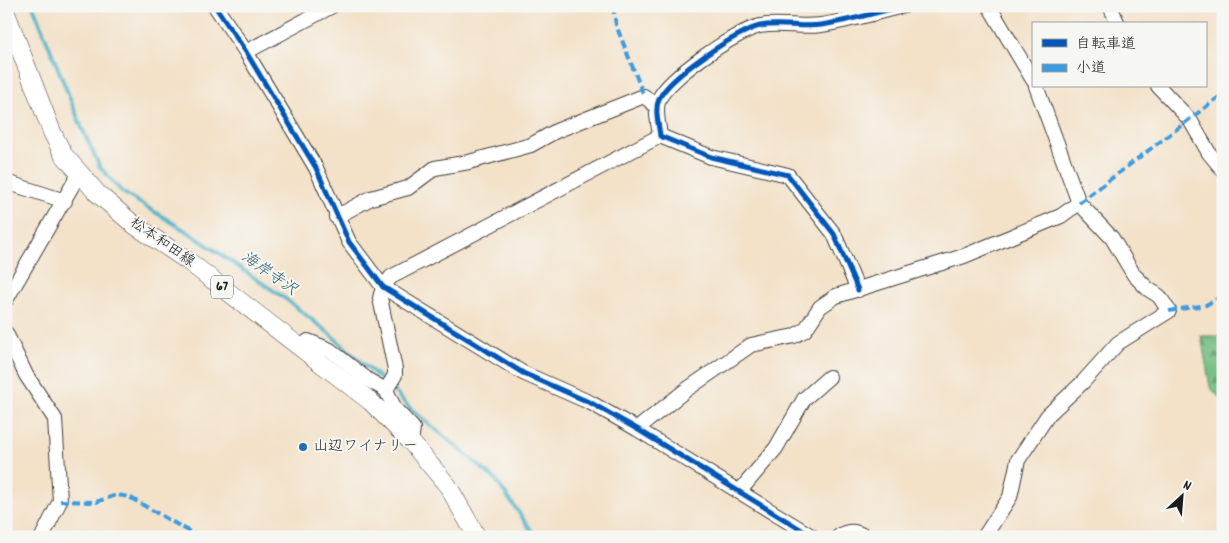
<svg xmlns="http://www.w3.org/2000/svg" width="1229" height="543" font-family="Dekko,'Klee One',sans-serif">
	<style>
		.forest { fill: url(#forest-firs); stroke: #4a6d50 }
		.lines { fill: none; stroke-linecap: round; stroke-linejoin: round }
		.stream { stroke: #45afc4; stroke-width: 4 }
		.minor-casing { stroke: #3c3a36; stroke-width: 16 }
		.major-casing { stroke: #3c3a36; stroke-width: 19 }
		.minor { stroke: #fff; stroke-width: 14 }
		.major { stroke: #fff; stroke-width: 18 }
		.quiet { stroke: #3c9bdf; stroke-width: 4; stroke-dasharray: 8 4; stroke-linecap: butt }
		.cycleway-casing { stroke: #f6f6f2; stroke-width: 8 }
		.cycleway { stroke: #0057b8; stroke-width: 5 }
		.poi-dot { fill: #1f6fb2; stroke: #f6f6f2; stroke-width: 2 }
		.labels { text-anchor: middle; dominant-baseline: central; stroke-width: 4; stroke-linejoin: round; paint-order: stroke }
		.shield { fill: #f6f6f2; stroke: #5d5d5c; stroke-width: 1 }
		.shield-label { font-size: 14px; font-weight: bold; fill: #1c1c1c }
		.street-label { font-size: 15px; fill: #1c1c1c; stroke: #f6f6f2 }
		.poi-label { font-size: 15px; fill: #1c1c1c; stroke: #f6f6f2; text-anchor: start }
		.water-label { font-size: 16px; font-style: italic; fill: #2e5e68; stroke: #f6f6f2 }
	</style>
	<defs>
		<pattern id="forest-firs" width="22" height="20" patternUnits="userSpaceOnUse" patternTransform="scale(1.25)"><rect width="22" height="20" fill="#77be84"/><path d="M5 1l3.5 6h-7zM16 11l3.5 6h-7z" fill="#619a6b"/></pattern>
	</defs>
	<rect width="100%" height="100%" fill="#f6f6f2"/>
	<filter id="ink" filterUnits="userSpaceOnUse"><feTurbulence type="fractalNoise" baseFrequency=".02" numOctaves="2"/><feDisplacementMap in="SourceGraphic" scale="10" xChannelSelector="R" yChannelSelector="G"/><feConvolveMatrix kernelMatrix="1 2 1 2 8 2 1 2 1" color-interpolation-filters="sRGB"/></filter>
	<filter id="wash" filterUnits="userSpaceOnUse"><feTurbulence type="fractalNoise" baseFrequency=".0096" numOctaves="4" result="noise"/><feDisplacementMap in="SourceGraphic" scale="20" xChannelSelector="R" yChannelSelector="G"/><feGaussianBlur stdDeviation="1.12" result="paint"/><feColorMatrix in="noise" values="0 0 0 0 0 0 0 0 0 0 0 0 0 0 0 0 0 1.4 0 .05"/><feComposite in="paint" operator="in"/></filter>
	<g filter="url(#wash)">
		<rect width="100%" height="100%" fill="#f3e1c8"/>
		<polygon class="forest" points="1201,336 1223,336 1223,402 1210,387"/>
		<g class="lines">
			<g class="stream">
				<polyline points="33,6 81,126 100,167 122,192 191,234 287,300 330,334 385,383"/>
				<polyline points="390,387 410,408 495,479 536,537"/>
			</g>
		</g>
	</g>
	<g filter="url(#ink)">
		<g class="lines">
			<defs>
				<g id="minor">
					<polyline points="215,6 246,52 316,168 349,242 383,287 523,373 591,403 637,429 813,537"/>
					<polyline points="989,6 1033,80"/>
					<polyline points="1110,6 1118,24"/>
					<polyline points="246,52 332,6"/>
					<polyline points="1158,86 1190,120 1209,153 1223,170"/>
					<path d="M 660,136 C 659,125 654,110 659,99 C 669,77 737,31 760,26 C 780,22 802,28 821,25 C 849,21 877,12 904,6"/>
					<polyline points="6,182 65,201"/>
					<polyline points="336,217 371,198 408,188 435,168 469,162 531,145 556,131 644,96 657,107"/>
					<polyline points="6,300 79,174"/>
					<polyline points="6,333 26,375 55,419 60,501 42,537"/>
					<polyline points="301,347 308,341 330,350 368,380 386,390 395,409 413,428 411,442"/>
					<polyline points="386,390 395,375 395,369 380,298 383,287 391,277 660,136 711,157 788,175 834,234 858,290"/>
					<polyline points="637,429 686,390 751,345 794,336 805,330 820,307 836,296 964,256 1061,216 1079,203"/>
					<polyline points="739,492 776,448 804,399 829,377"/>
					<path d="M 838,537 C 848,529 856,531 866,537"/>
					<polyline points="984,537 1010,497 1018,460 1048,415 1083,382 1118,343 1169,311 1159,296 1148,289 1134,275 1112,238 1079,203 1036,86"/>
				</g>
				<polyline id="major" points="6,13 52,132 63,154 97,193 133,224 188,261 370,401 411,442 448,486 477,537"/>
			</defs>
			<use href="#minor" class="minor-casing"/>
			<use href="#major" class="major-casing"/>
			<use href="#minor" class="minor"/>
			<use href="#major" class="major"/>
			<g class="quiet">
				<polyline points="613,6 616,25 644,96"/>
				<polyline points="1079,203 1223,94"/>
				<polyline points="1169,311 1206,305 1223,295"/>
				<polyline points="60,501 96,502 117,495 129,497 199,537"/>
			</g>
			<defs>
				<g id="cycleway">
					<polyline points="215,6 246,52 316,168 349,242 383,287 523,373 591,403 637,429 813,537"/>
					<path d="M 858,290 L 834,234 L 788,175 L 711,157 L 660,136 C 659,125 654,110 659,99 C 669,77 737,31 760,26 C 780,22 802,28 821,25 C 849,21 877,12 904,6"/>
				</g>
			</defs>
			<use href="#cycleway" class="cycleway-casing"/>
			<use href="#cycleway" class="cycleway"/>
		</g>
	</g>
	<circle class="poi-dot" cx="303" cy="447" r="5"/>
	<g class="labels">
		<rect class="shield" x="211" y="275.5" width="22" height="23" rx="4"/>
		<g class="shield-label">
			<text x="222" y="287">67</text>
		</g>
		<g class="street-label">
			<text transform="translate(162 243) rotate(35)">松本和田線</text>
		</g>
		<g class="poi-label">
			<text x="313" y="447">山辺ワイナリー</text>
		</g>
		<g class="water-label">
			<text transform="translate(269 274) rotate(35)">海岸寺沢</text>
		</g>
	</g>
	<rect width="1229" height="543" fill="none" stroke="#f6f6f2" stroke-width="25"/>
	<rect x="1032" y="22" width="175" height="65" fill="#f6f6f2" stroke="#9f9f9c"/>
	<rect x="1042" y="39" width="25" height="8" fill="#0057b8" stroke="#9f9f9c"/>
	<text x="1076" y="48" font-size="15" fill="#1c1c1c">自転車道</text>
	<rect x="1042" y="64" width="25" height="8" fill="#3c9bdf" stroke="#9f9f9c"/>
	<text x="1076" y="72" font-size="15" fill="#1c1c1c">小道</text>
	<g transform="translate(1182 496) rotate(26)" stroke="#f6f6f2" stroke-width="4" paint-order="stroke">
	<path d="M0-4L9 19L0 12L-9 19Z" fill="#1c1c1c"/>
	<text y="-8" font-size="14" font-weight="bold" text-anchor="middle" fill="#1c1c1c">N</text>
	</g>
</svg>
